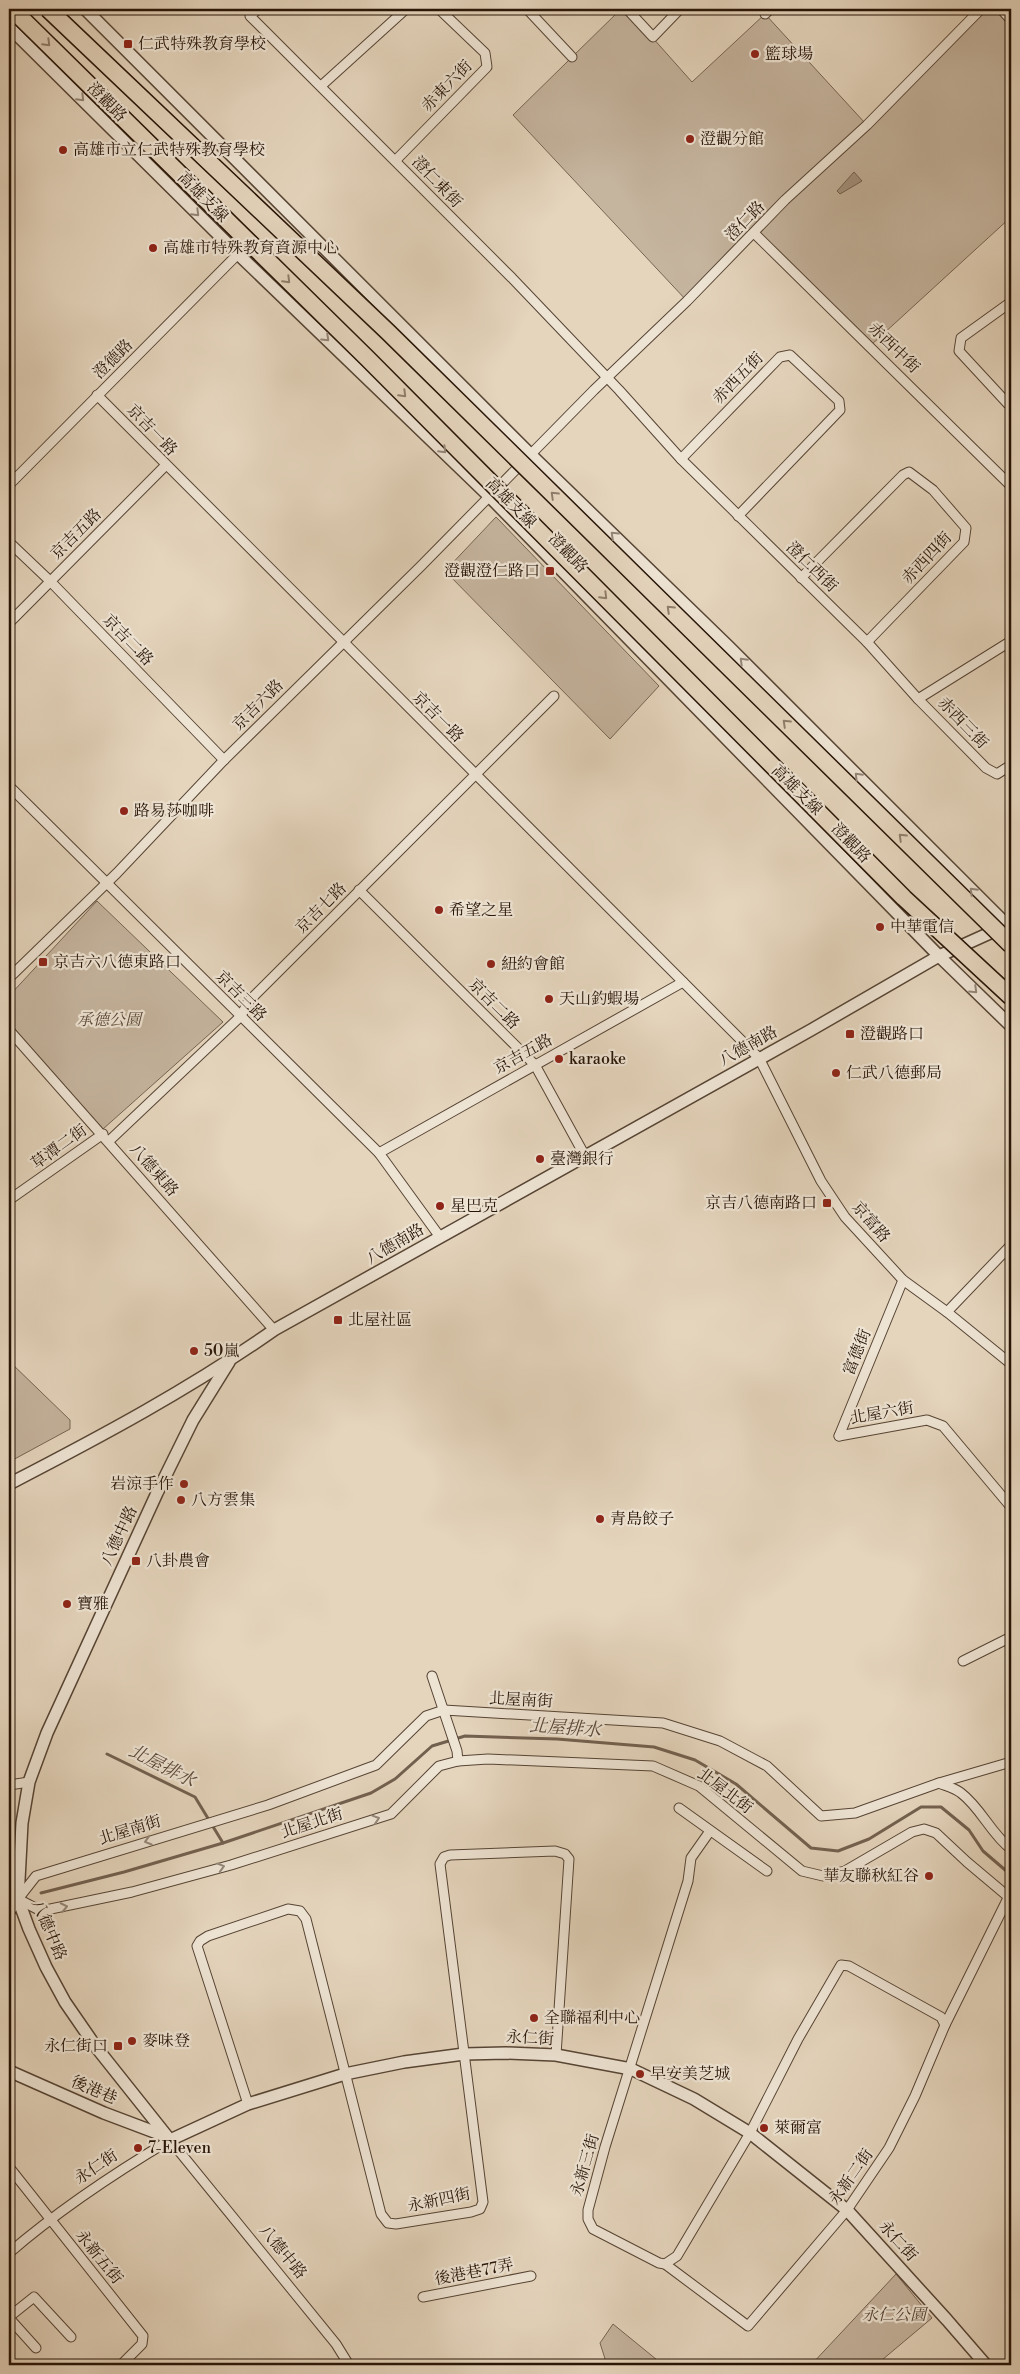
<svg xmlns="http://www.w3.org/2000/svg" width="1020" height="2374" font-family="'Libre Bodoni','Noto Serif TC',serif">
	<style>
		.green { fill: #c5b49e; stroke: #766452 }
		.water { fill: #a4937f; stroke: #72604f }
		.lines { fill: none; stroke-linecap: round; stroke-linejoin: round }
		.stream { stroke: #72604f; stroke-width: 3 }
		.minor-casing { stroke: #564434; stroke-width: 11 }
		.tertiary-casing { stroke: #564434; stroke-width: 14 }
		.minor { stroke: #eee4d4; stroke-width: 9 }
		.tertiary { stroke: #eee4d4; stroke-width: 11 }
		.motorway-bridge-casing { stroke: #271407; stroke-width: 19; stroke-linecap: butt }
		.motorway-bridge { stroke: #e5d5bd; stroke-width: 16 }
		.oneway { stroke: #907e6b }
		.oneway2 { stroke: #948678 }
		.poi-dot { fill: #8f2418; stroke: #eee4d4; stroke-width: 2 }
		.labels { text-anchor: middle; dominant-baseline: central; stroke-width: 4.5; stroke-linejoin: round; paint-order: stroke }
		.poi-label { font-size: 16px; fill: #271407; stroke: #eee4d4; text-anchor: start }
		.street-label { font-size: 16px; fill: #271407; stroke: #eee4d4 }
		.park-label { font-size: 16px; font-style: italic; fill: #564434; stroke: #eee4d4 }
		.water-label { font-size: 18px; font-style: italic; fill: #594737; stroke: #eee4d4 }
	</style>
	<rect width="100%" height="100%" fill="#e5d5bd"/>
	<filter id="stains"><feTurbulence type="fractalNoise" baseFrequency=".004" numOctaves="4"/><feColorMatrix values="0 0 0 0 .2 0 0 0 0 .09 0 0 0 0 .02 0 0 0 .5 -.17"/></filter>
	<radialGradient id="worn" r=".72"><stop offset=".6" stop-color="#630" stop-opacity="0"/><stop offset="1" stop-color="#630" stop-opacity=".3"/></radialGradient>
	<g class="green">
		<polygon points="621,9 627,9 692,82 765,14 865,123 981,9 1001,9 1011,20 1011,217 870,346 754,234 687,301 513,115"/>
		<polygon points="496,517 659,686 610,739 445,571"/>
		<polygon points="97,901 223,1022 103,1129 9,1023 9,996"/>
		<polygon points="9,1361 70,1420 70,1429 9,1462"/>
		<polygon points="896,2274 932,2318 876,2365 811,2365"/>
		<polygon points="613,2324 662,2364 663,2365 607,2365 600,2343"/>
	</g>
	<polygon class="water" points="854,172 862,181 840,194 837,191"/>
	<g class="lines">
		<g class="stream">
			<polyline points="107,1754 195,1797 223,1843"/>
			<polyline points="41,1893 124,1872 223,1843 371,1793 395,1779 432,1746 465,1736 557,1739 654,1747 695,1760 736,1784 811,1848 838,1851 869,1839 921,1807 941,1807 969,1830 983,1851 1011,1875"/>
		</g>
		<defs>
			<g id="minor">
				<polyline points="258,9 250,16 512,278 619,390 681,459 867,642 918,699 1011,641"/>
				<polyline points="527,9 572,57"/>
				<polyline points="627,9 653,37 680,9"/>
				<polyline points="1001,9 1011,20"/>
				<polyline points="765,14 770,9"/>
				<polyline points="321,86 406,9"/>
				<polyline points="396,160 487,67 485,53 439,9"/>
				<polyline points="754,233 1011,486"/>
				<polyline points="1011,302 961,338 959,351 1008,404 1011,404"/>
				<polyline points="97,395 759,1058 821,1181 845,1217 903,1280 947,1312 1011,1364"/>
				<polyline points="681,459 780,357 790,355 839,401 840,410 738,516"/>
				<polyline points="9,485 238,254"/>
				<polyline points="9,542 50,581 224,760"/>
				<polyline points="801,578 903,475 909,472 933,490 966,528 964,542 867,642"/>
				<polyline points="9,623 165,466"/>
				<polyline points="918,699 986,768 997,774 1011,765"/>
				<polyline points="9,786 379,1153 440,1237"/>
				<polyline points="359,890 535,1065 585,1156"/>
				<polyline points="9,978 117,873 224,760 421,566 594,390 687,301 785,200 867,125 981,9"/>
				<polyline points="9,1030 274,1330"/>
				<polyline points="109,1141 241,1016 248,1002 554,696"/>
				<polyline points="379,1153 683,982"/>
				<polyline points="9,1200 103,1134"/>
				<polyline points="947,1312 1011,1245"/>
				<polyline points="839,1436 927,1420 943,1426 1011,1507"/>
				<polyline points="839,1436 903,1280"/>
				<polyline points="963,1661 1011,1637"/>
				<polyline points="432,1676 457,1751 458,1761"/>
				<polyline points="939,1783 1011,1762"/>
				<polyline points="9,1785 29,1782"/>
				<polyline points="679,1808 767,1871"/>
				<polyline points="710,1831 691,1858 688,1881 605,2147 588,2210 588,2219 593,2229 659,2263 665,2264 677,2256 750,2133 798,2039 841,1965 849,1966 941,2017 945,2025"/>
				<path d="M 1011,1849 C 991,1834 981,1808 961,1793 C 955,1788 946,1786 939,1783 L 855,1813 L 821,1816 L 767,1766 L 720,1741 L 663,1723 L 444,1710 L 426,1716 L 376,1765 L 268,1805 L 36,1876 L 18,1899 L 41,1911 L 132,1892 L 231,1865 L 391,1814 L 439,1766 L 458,1761 L 488,1759 L 653,1766 L 699,1786 L 802,1871 L 823,1876 L 845,1871 L 912,1832 L 924,1829 L 936,1833 L 967,1862 L 1011,1899"/>
				<polyline points="248,2104 197,1946 200,1941 208,1936 288,1909 300,1911 306,1919 381,2214 388,2223 396,2224 471,2212 480,2209 483,2202 440,1864 444,1857 450,1855 555,1851 565,1854 569,1859 556,2055"/>
				<polyline points="9,2167 143,2336 142,2344 121,2365"/>
				<path d="M 9,2253 C 59,2210 113,2174 170,2140 L 336,2344 L 349,2365"/>
				<polyline points="665,2264 748,2326 847,2210 889,2148 915,2096 945,2025 1009,1896"/>
				<polyline points="423,2297 531,2276"/>
				<polyline points="9,2317 34,2297 71,2337"/>
				<polyline points="9,2318 36,2348"/>
			</g>
			<g id="tertiary">
				<polyline points="85,9 530,454 729,647 1011,929"/>
				<polyline points="9,27 238,254 489,496 939,956 1011,1026"/>
				<polyline points="229,1362 193,1420 157,1493 47,1733 29,1782 22,1823 18,1899 29,1929 46,1967 65,2002 96,2047 170,2140 248,2104 345,2074 404,2062 464,2054 506,2053 556,2055 631,2069 694,2099 750,2133 847,2210 947,2320 986,2365"/>
				<path d="M 9,1484 C 100,1437 190,1389 274,1330 L 811,1030 L 939,956 L 1001,928"/>
				<polyline points="9,1911 18,1899"/>
				<polyline points="9,2071 104,2113 165,2136"/>
			</g>
		</defs>
		<use href="#minor" class="minor-casing"/>
		<use href="#tertiary" class="tertiary-casing"/>
		<use href="#minor" class="minor"/>
		<use href="#tertiary" class="tertiary"/>
		<defs>
			<g id="motorway-bridge">
				<polyline points="12,9 367,358 904,898 1011,997"/>
				<polyline points="48,9 388,332 1011,945"/>
			</g>
		</defs>
		<use href="#motorway-bridge" class="motorway-bridge-casing"/>
		<use href="#motorway-bridge" class="motorway-bridge"/>
	</g>
	<defs><path id="oneway-chevron" d="M-2-3.5L2.5 0L-2 3.5" fill="none" stroke-width="1.6" stroke-linecap="round" stroke-linejoin="round" transform="scale(1.25)"/></defs>
	<g class="oneway">
		<use href="#oneway-chevron" transform="translate(47 43) rotate(45)"/>
		<use href="#oneway-chevron" transform="translate(287 280) rotate(45)"/>
		<use href="#oneway-chevron" transform="translate(403 394) rotate(45)"/>
		<use href="#oneway-chevron" transform="translate(554 495) rotate(-136)"/>
		<use href="#oneway-chevron" transform="translate(604 596) rotate(45)"/>
		<use href="#oneway-chevron" transform="translate(670 609) rotate(-136)"/>
		<use href="#oneway-chevron" transform="translate(786 723) rotate(-136)"/>
		<use href="#oneway-chevron" transform="translate(902 837) rotate(-136)"/>
	</g>
	<g class="oneway2">
		<use href="#oneway-chevron" transform="translate(81 98) rotate(45)"/>
		<use href="#oneway-chevron" transform="translate(196 213) rotate(45)"/>
		<use href="#oneway-chevron" transform="translate(326 338) rotate(44)"/>
		<use href="#oneway-chevron" transform="translate(443 450) rotate(45)"/>
		<use href="#oneway-chevron" transform="translate(614 535) rotate(-136)"/>
		<use href="#oneway-chevron" transform="translate(743 661) rotate(-135)"/>
		<use href="#oneway-chevron" transform="translate(858 776) rotate(-135)"/>
		<use href="#oneway-chevron" transform="translate(973 891) rotate(-135)"/>
		<use href="#oneway-chevron" transform="translate(974 990) rotate(44)"/>
		<use href="#oneway-chevron" transform="translate(376 1819) rotate(-18)"/>
		<use href="#oneway-chevron" transform="translate(148 1841) rotate(163)"/>
		<use href="#oneway-chevron" transform="translate(221 1867) rotate(-16)"/>
		<use href="#oneway-chevron" transform="translate(64 1907) rotate(-12)"/>
	</g>
	<g class="poi-dot">
		<rect x="123" y="39" width="10" height="10" rx="2.5"/>
		<circle cx="755" cy="54" r="5"/>
		<circle cx="690" cy="139" r="5"/>
		<circle cx="63" cy="150" r="5"/>
		<circle cx="153" cy="248" r="5"/>
		<rect x="545" y="566" width="10" height="10" rx="2.5"/>
		<circle cx="124" cy="811" r="5"/>
		<circle cx="439" cy="910" r="5"/>
		<circle cx="880" cy="927" r="5"/>
		<rect x="38" y="957" width="10" height="10" rx="2.5"/>
		<circle cx="491" cy="964" r="5"/>
		<circle cx="549" cy="999" r="5"/>
		<rect x="845" y="1029" width="10" height="10" rx="2.5"/>
		<circle cx="559" cy="1059" r="5"/>
		<circle cx="836" cy="1073" r="5"/>
		<circle cx="540" cy="1159" r="5"/>
		<rect x="822" y="1198" width="10" height="10" rx="2.5"/>
		<circle cx="440" cy="1206" r="5"/>
		<rect x="333" y="1315" width="10" height="10" rx="2.5"/>
		<circle cx="194" cy="1351" r="5"/>
		<circle cx="184" cy="1484" r="5"/>
		<circle cx="181" cy="1500" r="5"/>
		<circle cx="600" cy="1519" r="5"/>
		<rect x="131" y="1556" width="10" height="10" rx="2.5"/>
		<circle cx="67" cy="1604" r="5"/>
		<circle cx="929" cy="1876" r="5"/>
		<circle cx="534" cy="2018" r="5"/>
		<circle cx="132" cy="2041" r="5"/>
		<rect x="113" y="2041" width="10" height="10" rx="2.5"/>
		<circle cx="640" cy="2074" r="5"/>
		<circle cx="764" cy="2128" r="5"/>
		<circle cx="138" cy="2148" r="5"/>
	</g>
	<g class="labels">
		<g class="poi-label">
			<text x="138" y="44">仁武特殊教育學校</text>
			<text x="765" y="54">籃球場</text>
			<text x="700" y="139">澄觀分館</text>
			<text x="73" y="150">高雄市立仁武特殊教育學校</text>
			<text x="163" y="248">高雄市特殊教育資源中心</text>
			<text x="540" y="571" text-anchor="end">澄觀澄仁路口</text>
			<text x="134" y="811">路易莎咖啡</text>
			<text x="449" y="910">希望之星</text>
			<text x="890" y="927">中華電信</text>
			<text x="53" y="962">京吉六八德東路口</text>
			<text x="501" y="964">紐約會館</text>
			<text x="559" y="999">天山釣蝦場</text>
			<text x="860" y="1034">澄觀路口</text>
			<text x="569" y="1059">karaoke</text>
			<text x="846" y="1073">仁武八德郵局</text>
			<text x="550" y="1159">臺灣銀行</text>
			<text x="817" y="1203" text-anchor="end">京吉八德南路口</text>
			<text x="450" y="1206">星巴克</text>
			<text x="348" y="1320">北屋社區</text>
			<text x="204" y="1351">50嵐</text>
			<text x="174" y="1484" text-anchor="end">岩涼手作</text>
			<text x="191" y="1500">八方雲集</text>
			<text x="610" y="1519">青島餃子</text>
			<text x="146" y="1561">八卦農會</text>
			<text x="77" y="1604">寶雅</text>
			<text x="919" y="1876" text-anchor="end">華友聯秋紅谷</text>
			<text x="544" y="2018">全聯福利中心</text>
			<text x="142" y="2041">麥味登</text>
			<text x="108" y="2046" text-anchor="end">永仁街口</text>
			<text x="650" y="2074">早安美芝城</text>
			<text x="774" y="2128">萊爾富</text>
			<text x="148" y="2148">7-Eleven</text>
		</g>
		<g class="street-label">
			<text transform="translate(447 86) rotate(-46)">赤東六街</text>
			<text transform="translate(107 102) rotate(45)">澄觀路</text>
			<text transform="translate(437 182) rotate(46)">澄仁東街</text>
			<text transform="translate(203 197) rotate(45)">高雄支線</text>
			<text transform="translate(745 221) rotate(-46)">澄仁路</text>
			<text transform="translate(894 348) rotate(44)">赤西中街</text>
			<text transform="translate(113 359) rotate(-45)">澄德路</text>
			<text transform="translate(738 378) rotate(-46)">赤西五街</text>
			<text transform="translate(152 430) rotate(46)">京吉一路</text>
			<text transform="translate(511 503) rotate(45)">高雄支線</text>
			<text transform="translate(76 534) rotate(-45)">京吉五路</text>
			<text transform="translate(568 553) rotate(46)">澄觀路</text>
			<text transform="translate(927 558) rotate(-47)">赤西四街</text>
			<text transform="translate(812 567) rotate(44)">澄仁西街</text>
			<text transform="translate(128 640) rotate(46)">京吉二路</text>
			<text transform="translate(258 705) rotate(-45)">京吉六路</text>
			<text transform="translate(438 717) rotate(45)">京吉一路</text>
			<text transform="translate(963 723) rotate(46)">赤西三街</text>
			<text transform="translate(797 790) rotate(45)">高雄支線</text>
			<text transform="translate(851 843) rotate(46)">澄觀路</text>
			<text transform="translate(321 908) rotate(-45)">京吉七路</text>
			<text transform="translate(241 996) rotate(45)">京吉三路</text>
			<text transform="translate(494 1004) rotate(45)">京吉二路</text>
			<text transform="translate(748 1046) rotate(-29)">八德南路</text>
			<text transform="translate(523 1054) rotate(-29)">京吉五路</text>
			<text transform="translate(59 1147) rotate(-36)">草潭二街</text>
			<text transform="translate(154 1170) rotate(49)">八德東路</text>
			<text transform="translate(871 1222) rotate(49)">京富路</text>
			<text transform="translate(395 1244) rotate(-30)">八德南路</text>
			<text transform="translate(857 1352) rotate(-68)">富德街</text>
			<text transform="translate(882 1413) rotate(-10)">北屋六街</text>
			<text transform="translate(119 1536) rotate(-65)">八德中路</text>
			<text transform="translate(521 1700) rotate(3)">北屋南街</text>
			<text transform="translate(725 1791) rotate(37)">北屋北街</text>
			<text transform="translate(312 1823) rotate(-18)">北屋北街</text>
			<text transform="translate(130 1830) rotate(-17)">北屋南街</text>
			<text transform="translate(49 1930) rotate(67)">八德中路</text>
			<text transform="translate(530 2038) rotate(3)">永仁街</text>
			<text transform="translate(94 2090) rotate(23)">後港巷</text>
			<text transform="translate(585 2165) rotate(-74)">永新三街</text>
			<text transform="translate(96 2167) rotate(-34)">永仁街</text>
			<text transform="translate(851 2177) rotate(-55)">永新二街</text>
			<text transform="translate(439 2200) rotate(-12)">永新四街</text>
			<text transform="translate(898 2241) rotate(48)">永仁街</text>
			<text transform="translate(283 2252) rotate(51)">八德中路</text>
			<text transform="translate(99 2257) rotate(51)">永新五街</text>
			<text transform="translate(474 2272) rotate(-11)">後港巷77弄</text>
		</g>
		<g class="park-label">
			<text x="109" y="1020">承德公園</text>
			<text x="894" y="2315">永仁公園</text>
		</g>
		<g class="water-label">
			<text transform="translate(565 1728) rotate(4)">北屋排水</text>
			<text transform="translate(162 1766) rotate(27)">北屋排水</text>
		</g>
	</g>
	<rect width="1020" height="2374" fill="none" stroke="#e5d5bd" stroke-width="30"/>
	<rect x="10" y="10" width="1000" height="2354" fill="none" stroke="#271407" stroke-width="2.5"/>
	<rect x="15" y="15" width="990" height="2344" fill="none" stroke="#271407"/>
	<rect width="100%" height="100%" filter="url(#stains)"/>
	<rect width="100%" height="100%" fill="url(#worn)"/>
</svg>
